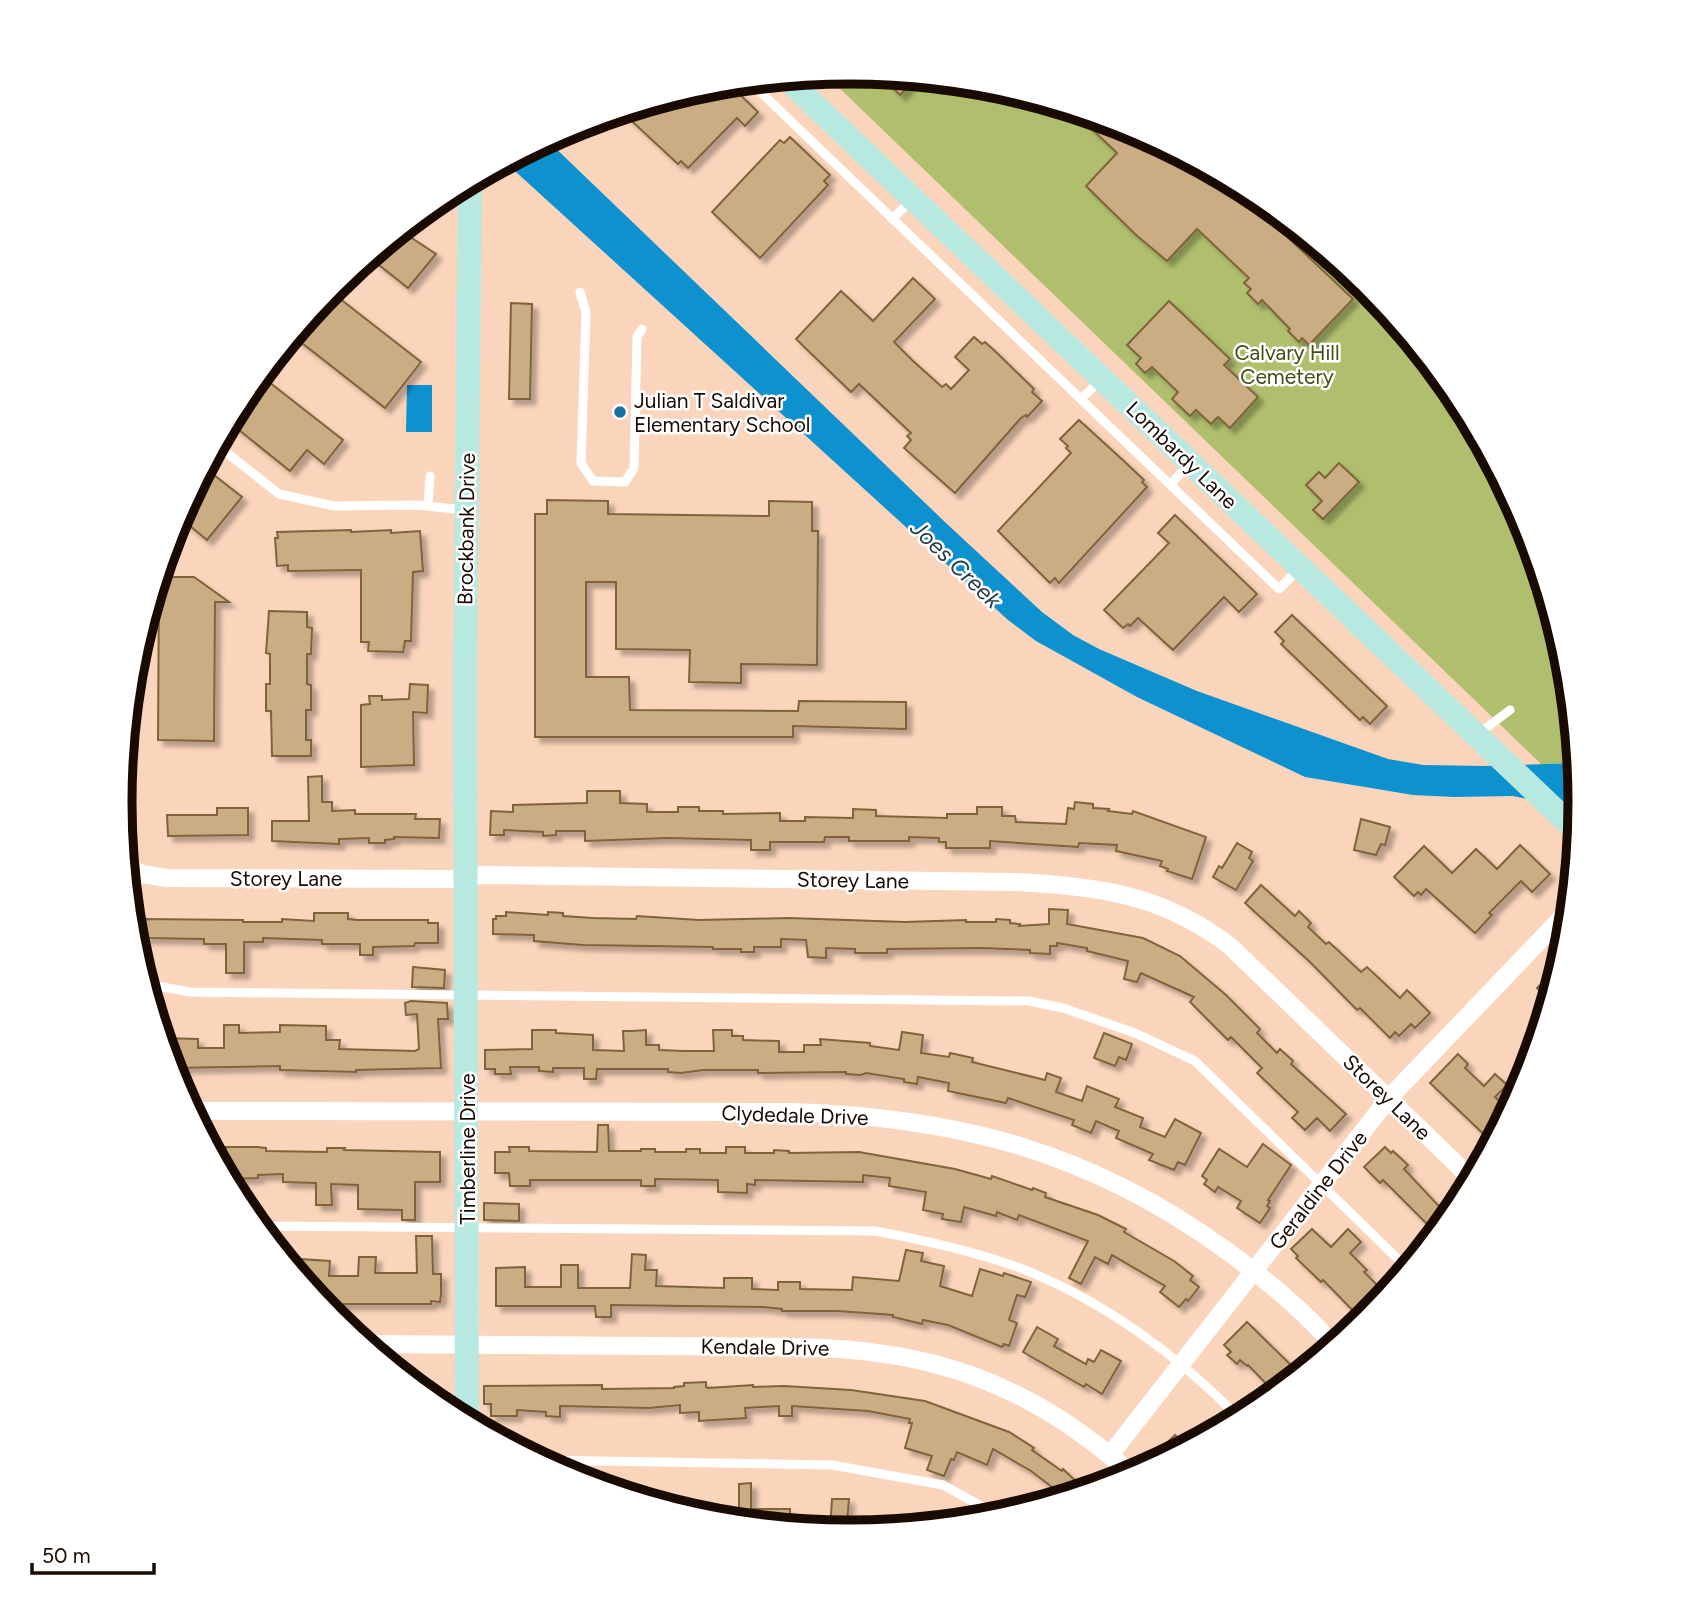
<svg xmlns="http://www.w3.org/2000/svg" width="1701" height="1605" font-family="Figtree,sans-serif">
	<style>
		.green { fill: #b0bf6d }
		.water { fill: #0d92cf }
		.building { fill: #caad82; stroke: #7f643b; stroke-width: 2; filter: url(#shadow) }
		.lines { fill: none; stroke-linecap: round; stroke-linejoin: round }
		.lane { stroke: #fff; stroke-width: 9 }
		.street { stroke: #fff; stroke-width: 18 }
		.secondary { stroke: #b7e9e1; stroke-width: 24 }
		.poi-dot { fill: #1773a1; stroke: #fff; stroke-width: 2.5 }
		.labels { text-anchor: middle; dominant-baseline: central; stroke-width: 5; stroke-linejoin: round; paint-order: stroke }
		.park-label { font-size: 21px; fill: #434c12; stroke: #fff }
		.poi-label { font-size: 21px; fill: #1a0b02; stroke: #fff; text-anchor: start }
		.street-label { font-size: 21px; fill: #1a0b02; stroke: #fff }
		.water-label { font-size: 23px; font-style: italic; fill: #233a49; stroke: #fff }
		.rim { fill: none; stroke: #1a0b02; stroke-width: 9 }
	</style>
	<defs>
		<filter id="shadow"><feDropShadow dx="5.5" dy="5.5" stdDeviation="2" flood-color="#0004"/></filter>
	</defs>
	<rect width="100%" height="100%" fill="#fad5bb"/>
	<polygon class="green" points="851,72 993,86 1131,128 1257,195 1367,286 1458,397 1526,523 1567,660 1577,763 1541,764 829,78 834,73"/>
	<g class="water">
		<polygon points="547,140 947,524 1042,612 1073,635 1099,649 1197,691 1388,759 1423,765 1484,766 1577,763 1581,810 1513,796 1454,797 1413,795 1305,777 1137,697 1036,641 1008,620 505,162"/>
		<polygon points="407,385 432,385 432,432 406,432"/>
	</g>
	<g class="building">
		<polygon points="880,75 897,76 916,78 900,95"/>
		<polygon points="729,84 758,112 745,126 737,118 688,168 681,161 678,164 622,112 708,86"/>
		<polygon points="1072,110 1131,128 1242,187 1284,227 1280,230 1353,299 1309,345 1302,338 1299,342 1288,331 1290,329 1262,300 1258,304 1247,293 1251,289 1244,283 1249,278 1197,229 1167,261 1135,234 1086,186 1117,153"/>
		<polygon points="790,137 830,175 824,181 828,185 760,258 712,212 780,140 784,143"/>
		<polygon points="401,231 436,254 408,288 369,257"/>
		<polygon points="913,278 935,299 894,342 912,360 942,387 946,384 951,389 969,370 955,357 974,337 982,344 985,342 997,353 1034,389 1032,392 1042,401 1027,417 1026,415 1021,418 955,493 904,448 911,440 907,436 911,433 859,384 851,392 796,339 841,291 873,321"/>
		<polygon points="330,291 421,362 385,408 293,336"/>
		<polygon points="1169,301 1230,359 1224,365 1258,397 1230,428 1218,417 1211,424 1196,410 1190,416 1172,399 1178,392 1152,367 1145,373 1136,364 1141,358 1127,345"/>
		<polygon points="511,303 532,304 530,399 509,399"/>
		<polygon points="260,375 343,440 324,464 307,450 290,471 229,422 243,396"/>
		<polygon points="1079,420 1126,463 1144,480 1142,482 1147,487 1059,583 1055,578 1050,583 998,531 1071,453 1066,448 1068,446 1060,439"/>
		<polygon points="1339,463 1359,482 1323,519 1313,510 1322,501 1306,485 1319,472 1325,478"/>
		<polygon points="205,468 242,497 207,540 179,517"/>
		<polygon points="547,500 608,501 608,514 769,516 769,501 812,502 812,531 818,531 817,665 741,664 741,683 689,682 690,650 616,649 616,582 586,582 586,677 629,677 630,710 798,711 799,701 906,702 906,729 793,726 793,737 535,737 535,514 547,514"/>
		<polygon points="1175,515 1257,594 1239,612 1224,597 1173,650 1138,618 1130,626 1128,624 1123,628 1104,610 1169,543 1158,533"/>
		<polygon points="351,530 351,532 391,530 391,533 420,531 423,571 413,572 411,641 405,641 403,652 368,651 369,642 361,642 361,570 288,571 288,565 277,566 275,538 278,538 277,532"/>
		<polygon points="159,577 194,577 229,602 215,602 214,741 158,740"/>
		<polygon points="269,611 307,612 307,627 312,628 311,654 307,654 307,684 311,685 311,710 306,710 306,740 311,740 311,756 272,756 271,711 266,711 266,684 270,684 270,654 266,653"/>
		<polygon points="1292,615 1387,706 1370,724 1363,717 1360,720 1281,644 1284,641 1275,632"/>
		<polygon points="410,684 428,685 427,713 413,712 414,765 361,767 361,705 370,704 369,696 382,696 382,700 409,699"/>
		<polygon points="322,776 322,802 332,802 332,811 355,810 355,814 416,814 415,819 440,819 439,838 394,837 394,839 385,840 385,843 369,843 369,838 339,839 339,844 272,841 272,821 309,821 308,777"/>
		<polygon points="587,791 620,791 620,803 647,804 647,812 678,812 678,807 699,807 699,811 723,811 723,814 780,813 780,821 805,821 805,817 853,818 853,809 876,810 876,816 947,818 947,814 977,814 977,807 1002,807 1002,816 1015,816 1016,822 1066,824 1068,808 1074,809 1075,802 1093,804 1093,808 1109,809 1108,811 1132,814 1133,811 1206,837 1192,879 1167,871 1168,869 1160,866 1162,861 1116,851 1117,845 1079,843 1078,847 990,841 990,848 946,848 946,842 939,842 939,838 909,837 909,841 849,841 849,837 825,837 824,842 770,842 770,850 751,850 751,840 668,838 585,841 585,831 556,831 556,835 543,836 543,832 504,830 504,835 490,835 491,811 513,812 513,805 587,803"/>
		<polygon points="217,808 248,808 248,835 168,836 167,815 217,815"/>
		<polygon points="1361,819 1390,827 1385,845 1381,844 1376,855 1354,850"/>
		<polygon points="1237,843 1252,852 1249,858 1253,861 1236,890 1213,877 1219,866 1222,868"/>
		<polygon points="1520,845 1550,874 1532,892 1521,881 1489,913 1492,915 1475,933 1426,889 1421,895 1418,892 1414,896 1394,877 1424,846 1452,873 1476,849 1497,869"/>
		<polygon points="1261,885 1295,916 1299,911 1311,923 1308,927 1326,944 1329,942 1361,972 1367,967 1400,998 1407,990 1430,1013 1415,1028 1411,1024 1399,1036 1395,1032 1390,1038 1360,1008 1357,1010 1310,962 1245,903"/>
		<polygon points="1049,909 1068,910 1067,924 1143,938 1180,956 1226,995 1260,1029 1257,1033 1277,1053 1280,1049 1293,1061 1291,1064 1346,1114 1330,1131 1317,1118 1305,1130 1292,1118 1298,1112 1257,1073 1262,1068 1231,1037 1228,1040 1190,1002 1194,997 1141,973 1137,982 1124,979 1128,961 1087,951 1087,948 1057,943 1057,946 1050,946 1050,954 1030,953 1030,950 982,948 887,949 887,953 855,953 855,949 826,948 826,958 808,957 806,940 781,939 781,947 754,947 754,952 741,952 741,949 713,949 713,947 583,945 534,941 534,935 493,934 493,919 496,919 496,916 506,916 506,912 548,915 548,912 563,913 563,916 593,918 636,919 637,916 699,920 789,918 905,922 966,920 966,922 996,922 996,919 1010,920 1010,923 1020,924 1019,926 1049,924"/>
		<polygon points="314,913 348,913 348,919 357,920 428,920 428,923 438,923 438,943 415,943 414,946 373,947 373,955 360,955 360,944 322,944 322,940 263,938 263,942 244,942 244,973 226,973 226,944 204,944 204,939 144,938 144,919 243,920 243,922 282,922 282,919 314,921"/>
		<polygon points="1562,963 1553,992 1550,1001 1537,988"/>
		<polygon points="413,967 445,970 444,988 412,987"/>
		<polygon points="411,1001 447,1003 448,1019 438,1019 441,1068 356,1070 356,1072 280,1070 280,1066 171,1068 162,1038 198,1039 198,1048 224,1048 224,1025 239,1025 239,1033 280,1032 280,1025 326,1026 326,1040 340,1040 339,1049 415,1051 419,1049 417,1014 406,1015 405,1003"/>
		<polygon points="532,1030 556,1030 556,1033 593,1035 593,1050 624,1051 623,1031 632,1031 646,1030 646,1045 659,1045 659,1050 684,1051 714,1051 713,1030 732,1030 732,1036 743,1036 743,1040 779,1041 779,1052 804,1052 804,1045 821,1045 820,1039 870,1043 870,1046 899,1050 902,1032 923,1035 921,1053 949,1057 950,1053 973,1058 972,1062 1045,1080 1047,1073 1061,1078 1056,1092 1082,1101 1087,1086 1119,1099 1115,1107 1143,1118 1140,1127 1165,1137 1175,1119 1201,1133 1185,1165 1178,1162 1174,1170 1149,1160 1153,1154 1116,1138 1119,1131 1096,1121 1091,1133 1072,1125 1074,1120 1008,1098 1006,1103 948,1091 949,1083 918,1077 917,1084 904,1082 904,1079 866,1073 861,1075 846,1074 846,1072 758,1073 758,1070 703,1070 681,1073 668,1072 668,1069 597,1069 596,1079 584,1079 584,1068 553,1068 553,1072 539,1071 539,1067 510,1067 511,1074 495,1074 495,1069 485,1069 485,1050 532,1049"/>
		<polygon points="1104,1033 1132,1044 1126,1060 1119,1057 1115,1066 1094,1058"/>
		<polygon points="1458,1054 1468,1064 1465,1068 1484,1086 1495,1074 1507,1085 1495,1097 1510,1111 1493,1143 1430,1083"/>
		<polygon points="598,1125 608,1125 609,1151 641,1151 641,1149 655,1149 655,1152 686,1152 686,1149 700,1149 700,1153 726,1153 726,1147 745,1147 745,1153 774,1153 774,1150 789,1151 789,1153 859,1152 955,1169 991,1179 992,1176 1032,1190 1033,1188 1046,1193 1045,1197 1098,1215 1126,1229 1124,1232 1174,1261 1193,1276 1190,1280 1199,1287 1188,1301 1186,1299 1179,1307 1160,1292 1165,1286 1112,1255 1108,1264 1095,1257 1081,1284 1069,1278 1088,1241 1019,1215 1017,1220 997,1212 996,1216 964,1207 961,1222 942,1219 943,1214 923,1210 926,1192 889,1186 890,1178 863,1175 863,1182 755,1180 755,1185 747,1184 747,1193 718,1192 718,1180 655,1179 655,1186 641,1186 641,1180 530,1180 530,1186 510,1186 509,1173 495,1173 495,1152 510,1152 509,1147 529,1147 529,1151 597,1152"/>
		<polygon points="1263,1144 1291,1165 1268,1200 1270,1201 1267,1206 1270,1208 1260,1223 1237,1208 1241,1201 1218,1187 1215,1192 1204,1184 1207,1180 1202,1176 1219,1149 1247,1167"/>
		<polygon points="226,1147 257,1147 266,1148 266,1151 327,1152 327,1148 345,1148 344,1150 440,1152 440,1182 415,1182 415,1220 402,1220 402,1210 358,1209 358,1185 331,1184 332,1205 316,1205 316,1183 283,1182 283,1174 258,1175 258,1178 233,1179 233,1172 224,1172 212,1151 226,1152"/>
		<polygon points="1385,1147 1391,1153 1393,1151 1408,1165 1404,1169 1450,1218 1437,1234 1383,1180 1380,1183 1364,1167"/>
		<polygon points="484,1203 519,1204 519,1221 484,1220"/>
		<polygon points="1312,1229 1331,1247 1348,1229 1361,1242 1350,1253 1367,1270 1364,1272 1387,1295 1364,1322 1323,1280 1321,1282 1296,1258 1298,1256 1291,1249"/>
		<polygon points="416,1236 432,1236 433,1274 441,1274 441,1294 440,1302 431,1301 431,1304 344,1304 344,1306 323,1306 284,1258 330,1261 329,1276 358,1276 359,1257 376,1257 375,1273 417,1273"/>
		<polygon points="906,1250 923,1253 921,1261 944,1266 940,1286 972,1296 980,1269 1003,1276 1004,1273 1031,1282 1025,1297 1017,1295 1009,1320 1017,1323 1009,1346 1004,1344 1002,1347 948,1325 923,1320 922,1324 893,1317 893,1315 838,1311 782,1311 782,1309 763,1307 611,1305 611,1317 596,1317 595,1306 496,1306 496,1268 525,1267 525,1287 561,1287 561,1265 578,1265 578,1288 630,1288 632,1254 646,1255 645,1270 657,1270 656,1286 724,1288 724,1278 752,1278 752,1289 778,1290 778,1282 800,1282 800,1289 852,1290 853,1277 899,1281"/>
		<polygon points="1247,1322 1300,1374 1276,1394 1248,1365 1247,1366 1240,1360 1237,1364 1227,1355 1231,1352 1224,1345"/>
		<polygon points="1037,1327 1058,1339 1054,1346 1086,1364 1088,1359 1094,1362 1101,1350 1121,1361 1102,1394 1086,1384 1084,1387 1023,1352"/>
		<polygon points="706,1382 706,1387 708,1388 753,1385 753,1387 784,1386 851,1390 925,1401 1009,1432 1034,1448 1032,1450 1062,1471 1063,1469 1086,1491 1065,1497 1031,1471 993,1449 987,1465 957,1452 954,1460 951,1459 944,1476 927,1470 932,1456 905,1448 912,1423 909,1423 910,1419 868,1411 792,1406 792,1416 779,1416 779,1406 745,1408 746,1418 699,1421 699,1412 680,1413 680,1405 649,1408 560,1406 560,1417 546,1416 546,1412 517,1410 517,1416 491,1416 491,1404 484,1404 484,1386 602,1385 602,1389 674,1388 674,1387 684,1386 684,1383"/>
		<polygon points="1175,1435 1188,1447 1144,1470 1142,1467"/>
		<polygon points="751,1483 751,1509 790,1509 790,1527 733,1522 733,1512 739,1508 739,1484"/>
		<polygon points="832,1499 849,1499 846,1533 830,1531"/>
	</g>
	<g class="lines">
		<g class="lane">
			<polyline points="750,82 1279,589 1299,569"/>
			<polyline points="431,206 437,211"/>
			<polyline points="892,219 912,200"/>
			<polyline points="580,292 586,313 581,463 593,481 625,482 634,468 637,337 642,329"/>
			<polyline points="1081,399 1101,380"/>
			<polyline points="217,445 279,494 334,506 416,505 464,510"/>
			<polyline points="1171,484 1189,464"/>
			<polyline points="428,506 430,476"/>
			<polyline points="1478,734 1510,710"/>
			<polyline points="146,984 190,992 1029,1001 1063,1008 1135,1033 1195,1061 1408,1269"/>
			<path d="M 257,1226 L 875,1231 C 924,1240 973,1251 1020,1268 C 1103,1300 1179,1356 1240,1419"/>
			<polyline points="538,1460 832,1465 943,1485 1001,1517"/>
		</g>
		<g class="street">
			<path d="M 126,866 L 142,874 L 167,878 L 452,879 L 482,875 L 1014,882 C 1096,886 1164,894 1231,947 L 1473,1180"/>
			<path d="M 191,1111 L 791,1112 C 958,1117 1091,1152 1227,1251 C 1265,1279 1304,1310 1334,1346"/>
			<path d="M 364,1344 L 791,1347 C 893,1348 980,1366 1066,1423 C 1089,1439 1113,1456 1133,1476"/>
			<polyline points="1110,1455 1389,1098 1571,908"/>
		</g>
		<g class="secondary">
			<polyline points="786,78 1578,832"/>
			<polyline points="467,1422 465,676 470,181"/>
		</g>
	</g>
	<circle class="poi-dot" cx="620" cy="412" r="7"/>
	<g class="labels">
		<g class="park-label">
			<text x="1287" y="352">Calvary Hill<tspan x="1287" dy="24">Cemetery</tspan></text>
		</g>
		<g class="poi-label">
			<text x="634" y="400">Julian T Saldivar<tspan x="634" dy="24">Elementary School</tspan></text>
		</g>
		<g class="street-label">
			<text transform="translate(1182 455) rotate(44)">Lombardy Lane</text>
			<text transform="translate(466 529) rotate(-89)">Brockbank Drive</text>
			<text x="286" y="878">Storey Lane</text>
			<text transform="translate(853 880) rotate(1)">Storey Lane</text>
			<text transform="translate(1387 1097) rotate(44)">Storey Lane</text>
			<text transform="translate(795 1115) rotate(2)">Clydedale Drive</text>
			<text transform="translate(467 1149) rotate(-90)">Timberline Drive</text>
			<text transform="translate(1318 1190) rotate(-52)">Geraldine Drive</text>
			<text transform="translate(765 1347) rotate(1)">Kendale Drive</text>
		</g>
		<g class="water-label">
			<text transform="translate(956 564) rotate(44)">Joes Creek</text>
		</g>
	</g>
	<path d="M0 0H1701V1605H0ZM132 802a718 718 0 1 1 1436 0a718 718 0 1 1-1436 0Z" fill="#fff" fill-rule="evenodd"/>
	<path class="rim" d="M132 802a718 718 0 1 1 1436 0a718 718 0 1 1-1436 0Z"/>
	<path d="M32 1563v10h122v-10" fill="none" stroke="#1a0b02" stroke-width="3.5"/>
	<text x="42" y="1563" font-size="21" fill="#1a0b02" stroke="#ffffff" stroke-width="5" paint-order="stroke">50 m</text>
</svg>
